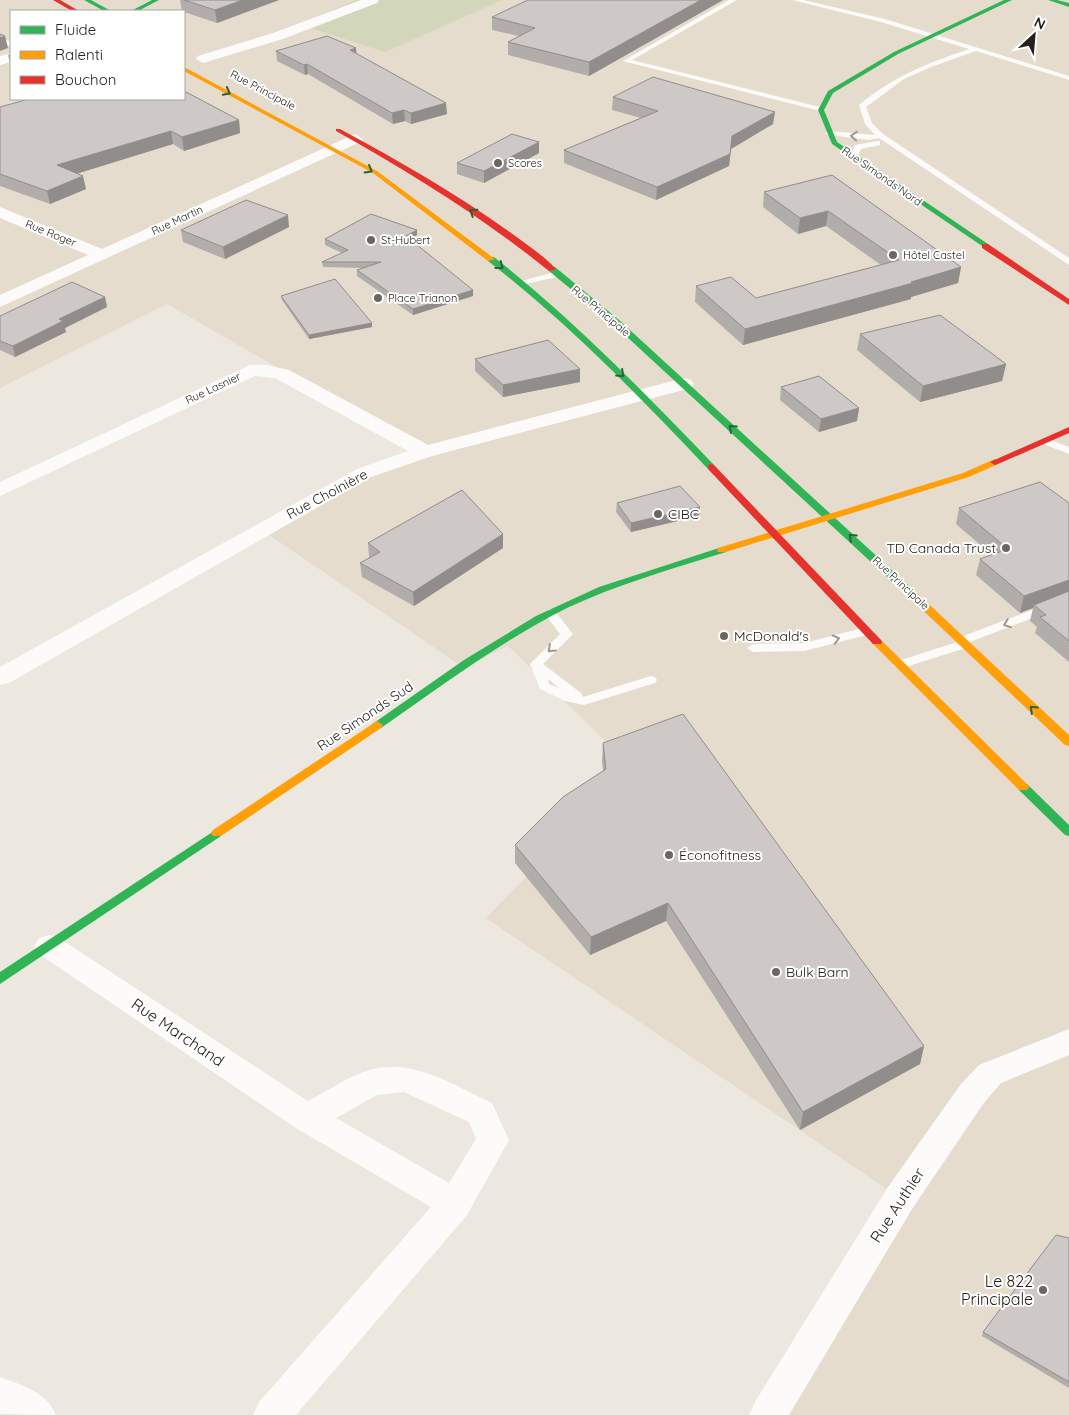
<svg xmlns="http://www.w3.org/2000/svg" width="1069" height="1415" font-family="Quicksand,sans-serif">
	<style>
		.built { fill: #e6dccd; fill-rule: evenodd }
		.green { fill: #d2d6ba }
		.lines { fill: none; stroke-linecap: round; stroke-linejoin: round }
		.lane { fill: #fcfbfa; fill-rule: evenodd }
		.street { fill: #fcfbfa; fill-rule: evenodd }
		.fast { fill: #30b455; fill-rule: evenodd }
		.slow { fill: #ff9f0a; fill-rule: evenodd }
		.jam { fill: #e5322d; fill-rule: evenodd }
		.wall { fill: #b1adab }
		.shaded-wall { fill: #908d8b }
		.building { fill: #cec9c7; stroke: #908d8b }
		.oneway { stroke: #296336 }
		.oneway2 { stroke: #9b9996 }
		.poi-dot { fill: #6a6660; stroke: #fff; stroke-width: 2 }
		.labels { text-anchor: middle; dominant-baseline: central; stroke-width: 4; stroke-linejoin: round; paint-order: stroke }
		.far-street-label { font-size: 11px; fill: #24211c; stroke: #fff }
		.far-poi-label { font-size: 11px; fill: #24211c; stroke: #fff; text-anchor: start }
		.street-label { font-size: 14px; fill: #24211c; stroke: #fff }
		.poi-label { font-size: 14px; fill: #24211c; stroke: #fff; text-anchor: start }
		.near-street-label { font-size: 16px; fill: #24211c; stroke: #fff }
		.near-poi-label { font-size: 16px; fill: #24211c; stroke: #fff; text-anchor: end }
	</style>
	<rect width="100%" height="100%" fill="#ece7df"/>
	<path class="built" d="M 0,0 L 1069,0 L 1069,1415 L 768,1415 L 900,1198 L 486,918 L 633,768 L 508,646 L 464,668 L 262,530 L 364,473 L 424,452 L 167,304 L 0,388 ZM 11,11 L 184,11 L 184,99 L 11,99 Z"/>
	<polygon class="green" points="357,0 502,0 385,52 298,24"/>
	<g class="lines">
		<g class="lane">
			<polygon points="729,0 737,0 632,60 824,108 824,112 623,61"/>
			<path d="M 792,0 L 803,0 L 885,19 L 1069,76 L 1069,80 L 976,51 L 931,67 L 904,79 L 866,107 L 872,123 L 883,134 L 1069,258 L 1069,265 L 879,138 L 869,140 L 829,135 L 825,133 L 829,131 L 875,135 L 865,124 L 859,105 C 892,77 928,63 969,49 L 881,22 Z"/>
			<polygon points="0,37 11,42 11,47 0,42"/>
			<polygon points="877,141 880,141 880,145 861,149 856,160 849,158 855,145"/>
			<polygon points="558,271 562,274 561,276 522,285 518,282"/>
			<polygon points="1045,438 1069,447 1069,454 1041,443 1040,441"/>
			<polygon points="1069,596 1069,604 970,642 969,647 899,669 893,665 895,662 957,642 958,638"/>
			<path d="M 550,609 L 554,610 L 573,634 L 543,664 L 581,693 L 583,697 L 651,676 L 655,677 L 657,680 L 655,683 L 584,705 L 565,701 L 540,689 L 530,664 L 560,634 L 544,613 ZM 548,679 L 559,688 L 549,684 Z"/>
			<polygon points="867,627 873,631 871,634 804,651 753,652 747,648 753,644 804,643"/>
		</g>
		<g class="street">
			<polygon points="361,0 379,0 377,3 283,39 203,63 196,59 198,56 273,33"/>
			<polygon points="11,53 11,62 0,65 0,56"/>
			<polygon points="355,134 363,139 360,142 0,307 0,295 88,255 0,218 0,207 102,249"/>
			<polygon points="250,365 266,365 289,370 428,445 684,378 691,380 694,384 691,388 432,456 371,477 9,683 0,685 0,667 357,469 408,451 275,378 255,376 0,496 0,482"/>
			<path d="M 49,935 L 59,938 L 308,1101 C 328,1091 348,1076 370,1070 C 412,1057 455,1086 492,1103 L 509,1140 L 467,1215 L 296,1415 L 253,1415 L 259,1402 L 431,1207 L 296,1128 L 39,954 L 34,946 L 39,938 ZM 404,1092 L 469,1122 L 476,1139 L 449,1183 L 336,1118 L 377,1095 Z"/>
			<polygon points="1069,1029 1069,1055 1001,1083 983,1104 912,1209 789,1415 749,1415 755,1402 888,1187 961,1084 979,1065"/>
			<path d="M 0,1377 C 23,1386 46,1391 56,1415 L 0,1414 Z"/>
		</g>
		<g class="fast">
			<polygon points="84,0 91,0 111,11 104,11"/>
			<polygon points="152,0 159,0 138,11 131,11"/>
			<polygon points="1004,0 1012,0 898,54 833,93 824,110 837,142 988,244 989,246 985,248 832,144 818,110 828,91 894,52"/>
			<polygon points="1048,0 1057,0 1069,3 1069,7"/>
			<path d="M 488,257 L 494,257 C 574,320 644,392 714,465 L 714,469 L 708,469 C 638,395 568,323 488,261 Z"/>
			<polygon points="549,267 555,267 619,320 918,594 919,596 918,598 910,598 613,324 549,271"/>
			<path d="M 722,547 L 726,548 L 727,550 L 726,552 C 672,569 618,584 567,608 C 501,641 442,686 381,728 L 377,729 L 371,725 L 464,660 L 536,616 L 599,587 Z"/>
			<polygon points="1023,783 1027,784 1069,825 1069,836 1065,835 1019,790 1017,787 1019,784"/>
			<polygon points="217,829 221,830 223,833 221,836 0,984 0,972"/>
		</g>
		<g class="slow">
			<polygon points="184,67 377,171 495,259 488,261 373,173 184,71"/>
			<polygon points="995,459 998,460 998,464 969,477 726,552 718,552 717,550 718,548 963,473"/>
			<polygon points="914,593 918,594 1069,735 1069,746 1065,745 910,598 909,596"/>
			<polygon points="877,639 881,640 1027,784 1029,787 1027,790 1019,790 873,644 872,642"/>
			<polygon points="377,721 383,725 381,728 221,836 213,836 211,833 213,830"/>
		</g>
		<g class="jam">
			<polygon points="53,0 60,0 79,11 72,11"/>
			<path d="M 336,129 L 340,129 C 399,161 457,194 511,233 C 526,244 543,255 556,269 L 549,271 C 482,217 411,173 336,131 Z"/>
			<polygon points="982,244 988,244 1069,299 1069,305 982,248"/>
			<polygon points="1069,427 1069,433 998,464 995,465 990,462"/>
			<polygon points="711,464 714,465 881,640 882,642 881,644 873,644 708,469 708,465"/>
		</g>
	</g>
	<g class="wall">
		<polygon points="180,0 279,0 217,23 184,12 184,11 182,11"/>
		<polygon points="723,0 589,76 508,55 508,42 519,36 492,30 492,17"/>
		<polygon points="276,51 356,54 447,114 411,124 405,121 393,124 308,74 305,75 277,61"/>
		<polygon points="11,54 11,67 8,55"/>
		<polygon points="613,97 773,124 731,149 729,166 656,200 564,163 564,150 641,118 612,110"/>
		<polygon points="0,107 239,120 240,133 184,151 173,144 77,173 86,189 50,204 0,186"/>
		<polygon points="539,153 484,183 457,174 457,163"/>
		<polygon points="832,175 961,267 958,283 911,297 911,299 743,345 695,302 696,286 756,298 881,265 826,226 798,234 763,207 764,192"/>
		<polygon points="289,227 225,259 183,242 181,230"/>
		<polygon points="417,235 411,239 473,296 413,315 357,276 357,270 363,268 323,267 322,262 342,253 325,245 325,239"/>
		<polygon points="281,296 372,327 309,339 282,300"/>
		<polygon points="105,297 107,307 65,328 66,332 15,357 0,350 0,316"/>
		<polygon points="860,334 1006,364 1002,381 920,402 857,350"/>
		<polygon points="475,359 580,369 580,382 503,397 475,371"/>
		<polygon points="781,387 859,408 857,421 819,432 780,400"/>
		<polygon points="617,503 700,507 699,516 631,532 616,512"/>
		<polygon points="1069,503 1069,662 1035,633 1037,627 1030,621 1033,608 1020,613 976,575 980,559 992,555 956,524 959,508"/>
		<polygon points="503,534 503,548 414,606 362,577 360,563 370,557 369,557 368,543"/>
		<polygon points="603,743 924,1046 920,1064 800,1130 666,921 590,955 515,863 515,845 603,771 602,761"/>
		<polygon points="1069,1238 1069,1388 982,1336 983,1332"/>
	</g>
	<g class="shaded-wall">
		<polygon points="243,0 279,0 217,23 215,10"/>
		<polygon points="701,0 723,0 589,76 589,62"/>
		<polygon points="5,36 8,48 0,51 0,38"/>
		<polygon points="356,48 357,59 350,50"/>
		<polygon points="307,64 308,74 305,75 304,65"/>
		<polygon points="446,103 447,114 411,124 411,113"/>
		<polygon points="404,110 405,121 393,124 392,113"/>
		<polygon points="775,112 773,124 731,149 729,166 656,200 657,187 732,136"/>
		<polygon points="239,120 240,133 184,151 182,137"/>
		<polygon points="171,131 173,144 60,179 57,165"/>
		<polygon points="539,142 539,153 484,183 484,171"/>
		<polygon points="83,176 86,189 50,204 47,191"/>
		<polygon points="828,211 826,226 798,234 800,218"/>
		<polygon points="288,215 289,227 225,259 223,247"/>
		<polygon points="417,230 417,235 407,241 406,236"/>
		<polygon points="961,267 958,283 911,297 911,299 743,345 745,329"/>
		<polygon points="473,290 473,296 413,315 413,309"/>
		<polygon points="105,297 107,307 65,328 66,332 15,357 13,346 59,319"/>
		<polygon points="372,323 372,327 309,339 309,335"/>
		<polygon points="1006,364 1002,381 920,402 923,386"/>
		<polygon points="580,369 580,382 503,397 503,385"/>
		<polygon points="859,408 857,421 819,432 821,419"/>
		<polygon points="700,507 699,516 631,532 631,523"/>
		<polygon points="503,534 503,548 414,606 413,592"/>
		<polygon points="1069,580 1069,595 1034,605 1033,608 1020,613 1024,596"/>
		<polygon points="668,903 666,921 590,955 591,937"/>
		<polygon points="924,1046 920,1064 800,1130 803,1112"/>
	</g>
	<g class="building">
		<polygon points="184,0 243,0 215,10"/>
		<polygon points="528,0 701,0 589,62 508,42 535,28 492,17"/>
		<polygon points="0,34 5,36 0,38"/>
		<polygon points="327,36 356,48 350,50 446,103 411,113 404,110 392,113 307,64 304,65 276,51"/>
		<polygon points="653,77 775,112 732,136 730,154 657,187 564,150 658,111 613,97"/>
		<polygon points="186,92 239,120 182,137 171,131 57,165 83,176 47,191 0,174 0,107 29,99 184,99 184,93"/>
		<polygon points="512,134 539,142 484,171 457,163"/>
		<polygon points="832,175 961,267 911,282 913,283 745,329 696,286 731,277 756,298 899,260 828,211 800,218 764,192"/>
		<polygon points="246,200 288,215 223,247 181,230"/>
		<polygon points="371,214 417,230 406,236 473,290 413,309 357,270 381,262 322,262 348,250 325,239"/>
		<polygon points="335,279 372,323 309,335 281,296"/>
		<polygon points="72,282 105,297 59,319 63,321 13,346 0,341 0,316"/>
		<polygon points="940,315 1006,364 923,386 860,334"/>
		<polygon points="548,340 580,369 503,385 475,359"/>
		<polygon points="819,376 859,408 821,419 781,387"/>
		<polygon points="1040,482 1069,503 1069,580 1024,596 980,559 1008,549 959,508"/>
		<polygon points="680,486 700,507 631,523 617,503"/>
		<polygon points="462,490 503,534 413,592 360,563 380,552 368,543"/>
		<polygon points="1069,591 1069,641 1040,617 1046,615 1034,605"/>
		<polygon points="683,714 924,1046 803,1112 668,903 591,937 515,845 563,797 606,769 603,743"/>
		<polygon points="1056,1235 1069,1238 1069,1382 983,1332"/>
	</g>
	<defs><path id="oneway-chevron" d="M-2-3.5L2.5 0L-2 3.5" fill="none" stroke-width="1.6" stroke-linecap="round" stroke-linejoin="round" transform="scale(1.25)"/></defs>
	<g class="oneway">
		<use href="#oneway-chevron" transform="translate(227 92) rotate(28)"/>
		<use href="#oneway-chevron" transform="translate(369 170) rotate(30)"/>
		<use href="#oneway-chevron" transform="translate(473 212) rotate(-147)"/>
		<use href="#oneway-chevron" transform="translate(500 266) rotate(37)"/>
		<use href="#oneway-chevron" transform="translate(621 374) rotate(43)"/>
		<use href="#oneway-chevron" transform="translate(732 428) rotate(-138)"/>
		<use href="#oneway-chevron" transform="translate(852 537) rotate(-137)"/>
		<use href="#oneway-chevron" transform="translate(1033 709) rotate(-137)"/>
	</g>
	<g class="oneway2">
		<use href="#oneway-chevron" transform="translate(854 136) rotate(-175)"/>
		<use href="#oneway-chevron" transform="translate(1007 624) rotate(159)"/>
		<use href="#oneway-chevron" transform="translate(836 639) rotate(-14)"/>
		<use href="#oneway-chevron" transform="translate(551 649) rotate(137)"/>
	</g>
	<g class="poi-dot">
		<circle cx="498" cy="163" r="5"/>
		<circle cx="371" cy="240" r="5"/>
		<circle cx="893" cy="255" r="5"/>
		<circle cx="378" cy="298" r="5"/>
		<circle cx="658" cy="514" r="5"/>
		<circle cx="1006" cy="548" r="5"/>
		<circle cx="724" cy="636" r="5"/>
		<circle cx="669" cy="855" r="5"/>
		<circle cx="776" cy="972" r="5"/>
		<circle cx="1043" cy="1290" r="5"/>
	</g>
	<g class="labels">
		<g class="far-street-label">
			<text transform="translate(263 90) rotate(28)">Rue Principale</text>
			<text transform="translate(882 176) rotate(35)">Rue Simonds Nord</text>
			<text transform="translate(177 220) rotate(-25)">Rue Martin</text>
			<text transform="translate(51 233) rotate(22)">Rue Roger</text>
			<text transform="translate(601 311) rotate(40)">Rue Principale</text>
			<text transform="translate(213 388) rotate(-25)">Rue Lasnier</text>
			<text transform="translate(901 583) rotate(43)">Rue Principale</text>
		</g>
		<g class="far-poi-label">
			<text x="508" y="163">Scores</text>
			<text x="381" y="240">St-Hubert</text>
			<text x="903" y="255">Hôtel Castel</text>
			<text x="388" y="298">Place Trianon</text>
		</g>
		<g class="street-label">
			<text transform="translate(327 494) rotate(-28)">Rue Choinière</text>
			<text transform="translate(365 716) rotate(-34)">Rue Simonds Sud</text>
		</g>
		<g class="poi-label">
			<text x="668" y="514">CIBC</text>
			<text x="996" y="548" text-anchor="end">TD Canada Trust</text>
			<text x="734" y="636">McDonald's</text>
			<text x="679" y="855">Éconofitness</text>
			<text x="786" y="972">Bulk Barn</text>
		</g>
		<g class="near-street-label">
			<text transform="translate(178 1032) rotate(34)">Rue Marchand</text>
			<text transform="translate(897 1205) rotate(-57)">Rue Authier</text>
		</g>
		<g class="near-poi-label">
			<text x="1033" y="1281">Le 822<tspan x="1033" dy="18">Principale</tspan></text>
		</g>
	</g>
	<rect x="10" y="10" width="175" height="90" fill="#ffffff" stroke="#a7a6a4"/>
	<rect x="20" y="26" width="25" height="8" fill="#30b455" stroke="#a7a6a4"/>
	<text x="55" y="35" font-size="15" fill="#24211c">Fluide</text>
	<rect x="20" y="51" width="25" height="8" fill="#ff9f0a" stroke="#a7a6a4"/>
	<text x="55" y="60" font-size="15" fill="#24211c">Ralenti</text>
	<rect x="20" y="76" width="25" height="8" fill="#e5322d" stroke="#a7a6a4"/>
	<text x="55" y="85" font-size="15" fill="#24211c">Bouchon</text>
	<g transform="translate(1034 35) rotate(26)" stroke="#ffffff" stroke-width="4" paint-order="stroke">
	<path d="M0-4L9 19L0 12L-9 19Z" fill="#24211c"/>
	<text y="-8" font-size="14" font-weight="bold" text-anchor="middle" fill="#24211c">N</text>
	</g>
</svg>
